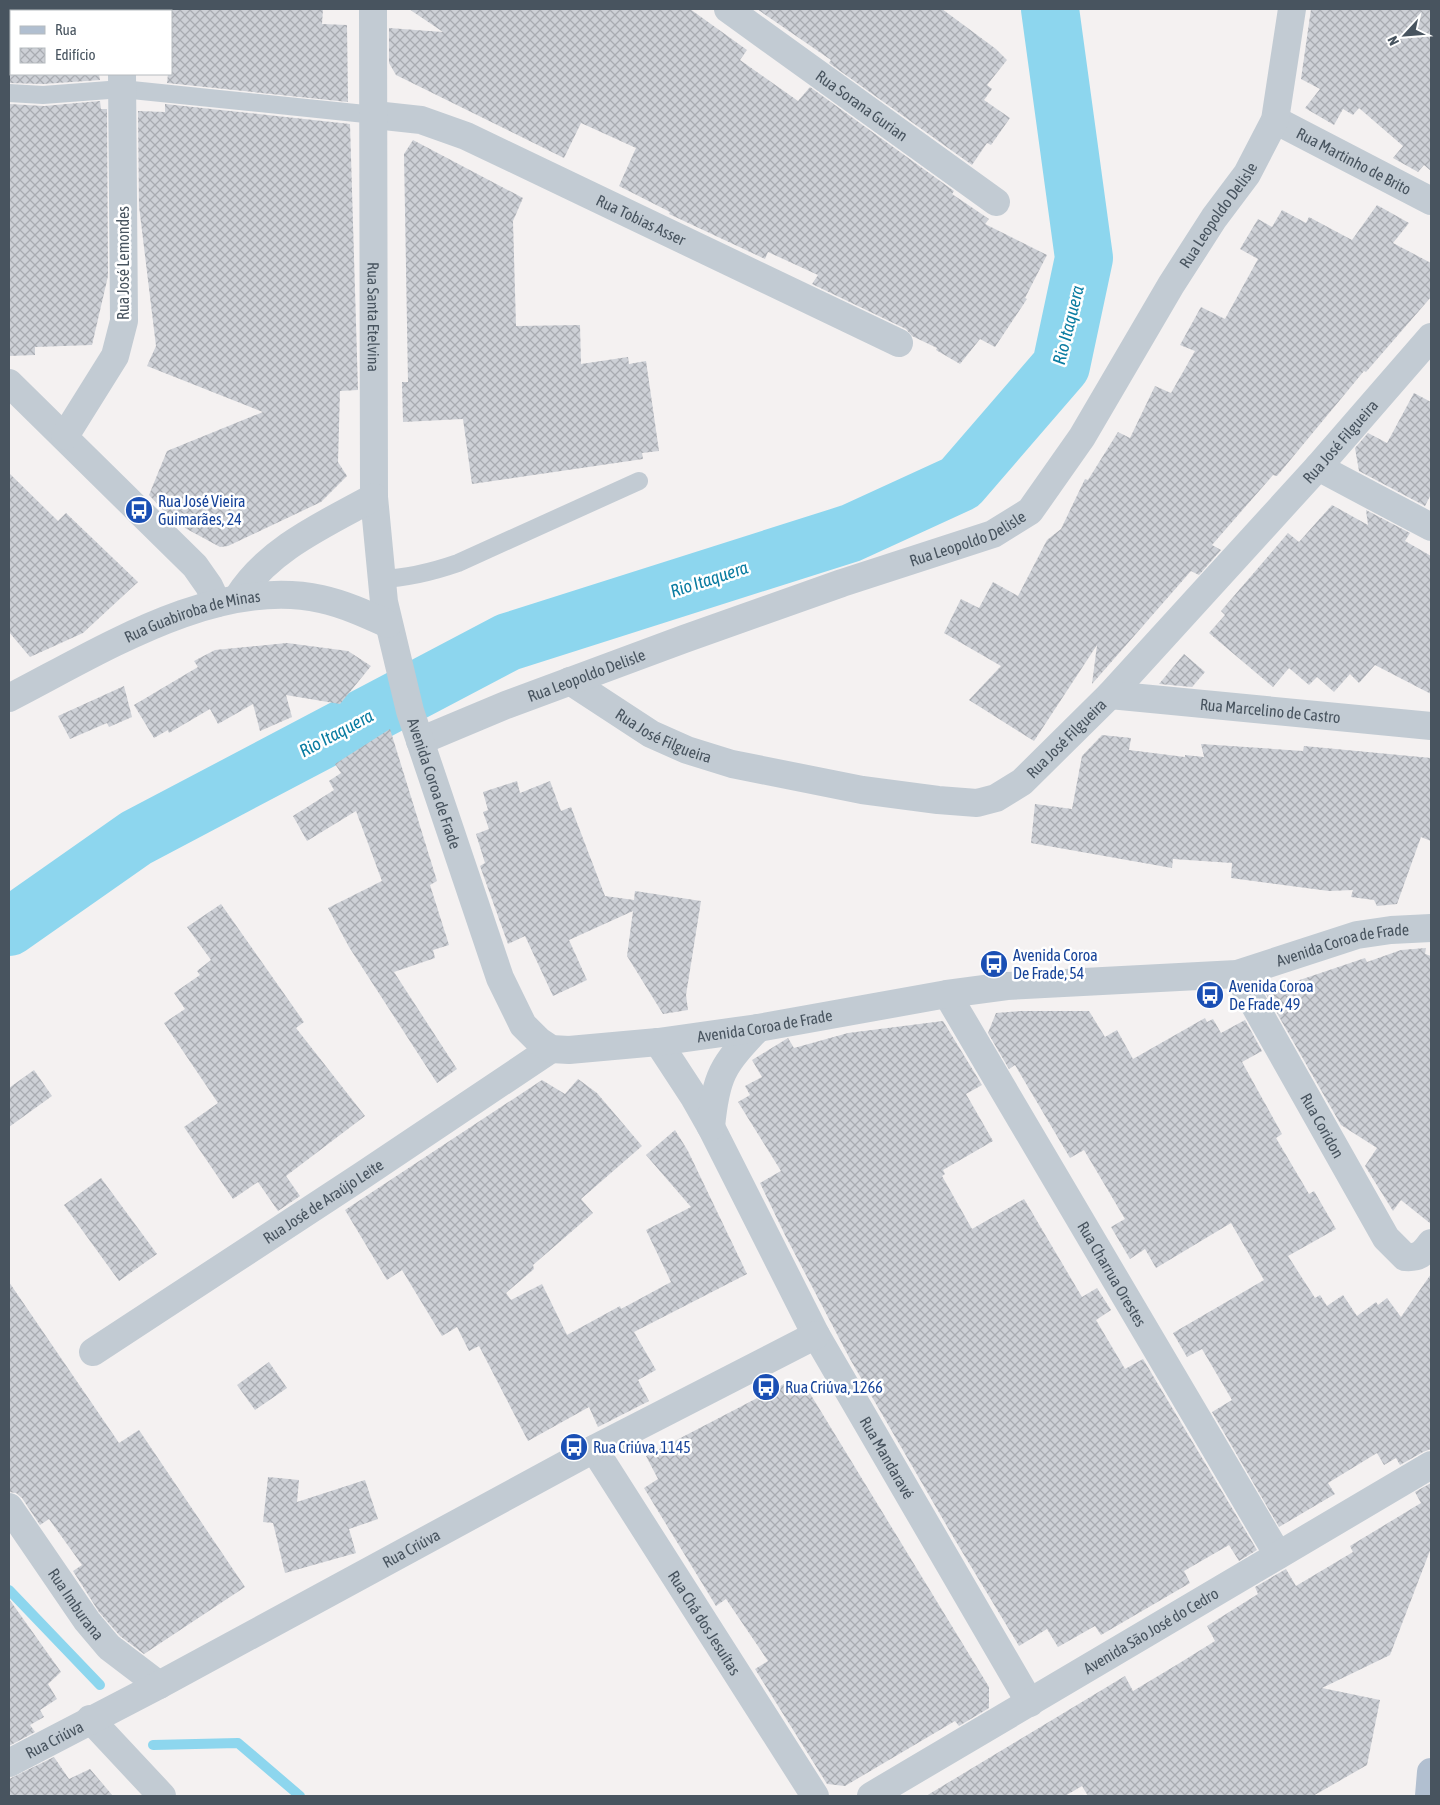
<svg xmlns="http://www.w3.org/2000/svg" width="1440" height="1805" font-family="'Asap Condensed',sans-serif">
	<style>
		.lines { fill: none; stroke-linecap: round; stroke-linejoin: round }
		.stream { stroke: #8dd6ee; stroke-width: 10 }
		.river { stroke: #8dd6ee; stroke-width: 58 }
		.building { fill: url(#building-cross-hatch) }
		.service { stroke: #c2cbd3; stroke-width: 18 }
		.minor { stroke: #c2cbd3; stroke-width: 28 }
		.tertiary { stroke: #c2cbd3; stroke-width: 28 }
		.primary { stroke: #b1bfd0; stroke-width: 28 }
		.labels { text-anchor: middle; dominant-baseline: central; stroke-width: 5; stroke-linejoin: round; paint-order: stroke }
		.street-label { font-size: 16px; fill: #48545f; stroke: #fff }
		.transit-label { font-size: 16px; fill: #164399; stroke: #fff; text-anchor: start }
		.water-label { font-size: 18px; font-style: italic; fill: #0a7ca1; stroke: #fff }
	</style>
	<defs>
		<pattern id="building-cross-hatch" width="8" height="8" patternUnits="userSpaceOnUse" patternTransform="scale(1.25)"><rect width="8" height="8" fill="#cdd0d6"/><path d="M0 0l8 8M0 8l8-8" fill="none" stroke="#a8abb1"/></pattern>
	</defs>
	<rect width="100%" height="100%" fill="#f4f1f1"/>
	<g class="lines">
		<g class="stream">
			<polyline points="9,1590 100,1685"/>
			<polyline points="153,1745 238,1743 300,1796"/>
		</g>
		<polyline class="river" points="9,927 136,838 508,642 851,533 960,483 1061,366 1084,258 1050,9"/>
	</g>
	<g class="building">
		<polygon points="171,9 323,9 322,24 347,25 348,102 167,83 168,74 171,74"/>
		<polygon points="409,9 690,9 747,50 740,60 798,101 810,87 954,191 952,194 989,219 985,224 1047,255 1025,298 1027,299 995,347 980,339 960,364 936,350 937,348 912,336 906,329 812,284 818,275 768,252 765,259 669,214 670,212 619,186 636,148 581,123 564,158 396,75 389,63 389,28 443,32"/>
		<polygon points="757,9 942,9 996,49 1007,60 987,85 992,89 984,100 1010,118 991,145 987,143 972,165 829,63 831,60"/>
		<polygon points="1311,9 1431,9 1431,171 1424,165 1418,172 1393,158 1403,146 1359,108 1353,115 1343,109 1334,125 1305,108 1320,89 1301,79"/>
		<polygon points="9,74 99,74 100,80 43,84 9,83"/>
		<polygon points="100,101 101,109 107,109 108,276 92,345 35,347 35,355 9,356 9,104 44,106"/>
		<polygon points="165,104 350,124 358,390 340,391 338,462 347,476 321,502 228,546 220,547 174,522 149,495 167,451 263,412 147,366 156,346 139,206 138,111 165,112"/>
		<polygon points="413,140 523,198 513,221 516,326 580,325 581,364 628,357 629,364 646,361 659,451 642,453 643,459 472,484 463,419 403,422 402,382 408,382 404,154"/>
		<polygon points="1377,205 1409,223 1393,243 1431,263 1431,297 1366,372 1364,371 1277,476 1273,475 1212,545 1221,550 1199,575 1191,571 1092,684 1097,645 1034,741 969,700 1001,666 944,633 961,599 979,608 993,582 1018,596 1047,540 1061,529 1085,479 1088,480 1118,432 1130,438 1155,386 1171,393 1195,351 1180,345 1201,307 1225,319 1258,259 1240,249 1258,219 1272,227 1282,210 1306,223 1309,217 1352,240"/>
		<polygon points="1414,393 1431,402 1431,494 1425,506 1359,471 1355,448 1368,433 1387,443"/>
		<polygon points="9,473 58,521 66,513 138,582 83,633 30,657 9,632"/>
		<polygon points="1332,505 1368,525 1366,510 1410,533 1405,541 1431,556 1431,694 1375,665 1359,683 1350,674 1334,692 1317,677 1309,685 1289,668 1273,687 1209,633 1225,615 1221,611 1288,533 1299,542"/>
		<polygon points="287,643 348,651 371,666 340,704 286,695 292,717 260,731 253,704 218,724 210,709 169,733 168,730 154,738 134,705 198,667 194,661 215,650"/>
		<polygon points="1184,654 1205,672 1192,687 1159,684"/>
		<polygon points="124,686 132,717 109,727 107,723 70,739 58,716"/>
		<polygon points="390,729 437,881 430,885 449,945 433,950 435,958 394,972 457,1069 437,1083 349,947 328,908 382,881 356,811 307,841 293,816 334,790 329,781 341,773 335,764"/>
		<polygon points="1102,735 1131,738 1129,750 1185,757 1185,755 1204,757 1201,744 1303,751 1304,746 1431,758 1431,841 1421,837 1397,904 1377,906 1374,900 1351,897 1353,890 1329,891 1231,878 1232,863 1173,859 1172,868 1031,843 1035,804 1072,809 1082,756"/>
		<polygon points="517,781 520,793 550,781 561,811 571,807 605,896 634,900 635,891 701,901 686,995 688,1010 663,1014 627,956 633,911 569,940 587,980 553,996 525,936 508,944 480,866 485,863 476,834 489,829 483,812 488,810 483,792"/>
		<polygon points="221,904 304,1022 296,1028 365,1116 286,1176 300,1196 278,1211 258,1182 233,1199 184,1127 218,1103 164,1023 185,1009 174,993 200,975 197,971 211,960 187,927"/>
		<polygon points="1426,948 1425,954 1431,956 1431,1224 1401,1200 1393,1211 1365,1166 1377,1148 1341,1125 1266,994 1279,987 1365,958 1367,962 1401,950"/>
		<polygon points="1021,1011 1089,1011 1105,1037 1117,1030 1133,1059 1205,1018 1207,1022 1213,1019 1221,1033 1245,1020 1262,1051 1242,1062 1282,1134 1276,1138 1309,1194 1314,1191 1336,1229 1288,1256 1315,1298 1320,1295 1327,1306 1343,1295 1357,1316 1376,1302 1378,1305 1387,1298 1401,1317 1431,1274 1431,1449 1423,1452 1400,1465 1396,1458 1384,1465 1377,1453 1328,1483 1335,1494 1279,1527 1212,1412 1232,1400 1202,1349 1187,1357 1173,1333 1264,1280 1231,1223 1156,1268 1145,1249 1130,1259 1111,1227 1125,1219 1084,1150 1070,1158 1015,1065 1009,1069 988,1033 996,1013"/>
		<polygon points="943,1021 982,1085 966,1094 993,1141 943,1170 945,1174 942,1176 972,1229 1024,1199 1082,1297 1097,1288 1111,1310 1096,1320 1125,1369 1143,1359 1257,1550 1239,1561 1229,1545 1184,1571 1190,1583 1101,1635 1095,1626 1058,1647 1047,1629 1019,1646 955,1540 850,1359 785,1235 760,1183 781,1171 738,1102 750,1095 745,1086 762,1077 752,1060 788,1038 794,1048 848,1033"/>
		<polygon points="34,1070 52,1096 9,1127 9,1088"/>
		<polygon points="578,1079 597,1093 642,1146 581,1199 593,1213 533,1265 534,1269 506,1293 511,1300 542,1284 567,1335 620,1306 621,1309 671,1282 646,1230 691,1207 646,1155 675,1130 688,1151 747,1274 634,1332 656,1370 638,1380 649,1401 598,1427 589,1407 528,1441 479,1346 469,1351 457,1327 442,1336 402,1270 387,1280 345,1210 542,1080 565,1094"/>
		<polygon points="101,1178 157,1254 119,1281 64,1205"/>
		<polygon points="9,1282 119,1443 139,1430 245,1587 144,1654 120,1636 99,1612 73,1571 82,1565 49,1519 40,1525 22,1498 16,1493 9,1492"/>
		<polygon points="269,1362 287,1388 255,1410 237,1385"/>
		<polygon points="803,1382 989,1687 989,1708 959,1726 955,1721 845,1786 827,1784 755,1669 768,1661 726,1599 716,1606 644,1488 658,1479 646,1456 784,1384"/>
		<polygon points="268,1477 299,1480 297,1502 365,1480 378,1519 349,1529 356,1553 285,1573 273,1523 263,1522"/>
		<polygon points="1431,1483 1431,1548 1390,1655 1322,1688 1380,1700 1367,1765 1313,1796 1088,1796 1082,1786 1065,1796 926,1796 1125,1676 1133,1691 1178,1664 1215,1641 1207,1626 1258,1594 1255,1587 1286,1569 1296,1586 1353,1552 1350,1546 1421,1503 1415,1492"/>
		<polygon points="9,1599 61,1672 48,1684 57,1699 40,1710 44,1717 30,1725 35,1732 9,1746"/>
		<polygon points="54,1757 69,1779 90,1769 113,1796 9,1796 9,1779"/>
	</g>
	<g class="lines">
		<g class="service">
			<polyline points="9,93 43,95 122,89 375,115"/>
			<path d="M 381,579 C 409,578 432,572 458,563 L 639,481"/>
		</g>
		<g class="minor">
			<polyline points="121,9 121,11"/>
			<path id="s1" d="M 728,9 L 996,202"/>
			<path id="s2" d="M 375,115 L 421,120 L 466,136 L 899,343"/>
			<path id="s3" d="M 1275,120 L 1431,201"/>
			<polyline points="9,383 195,566 209,586 217,603"/>
			<polyline points="65,436 115,356 124,321 122,74"/>
			<polyline points="1318,467 1431,527"/>
			<path id="s4" d="M 570,681 L 651,734 L 687,750 L 732,764 L 862,790 L 938,800 L 977,803 L 996,798 L 1022,782 L 1110,695 L 1318,467 L 1431,337"/>
			<path id="s5" d="M 1110,695 L 1431,726"/>
			<path id="s6" d="M 420,741 L 506,705 L 684,639 L 842,583 L 993,534 L 1030,511 L 1082,437 L 1171,285 L 1214,218 L 1247,174 L 1275,120 L 1292,9"/>
			<path id="s7" d="M 1237,974 L 1386,1238 L 1405,1257 C 1419,1258 1423,1254 1431,1243"/>
			<path id="s8" d="M 947,994 L 1278,1555"/>
			<path id="s9" d="M 658,1042 L 694,1097 L 711,1127 L 816,1335 L 1030,1703"/>
			<path d="M 711,1127 C 716,1075 722,1066 758,1028"/>
			<path id="s10" d="M 93,1352 L 363,1175 L 551,1049"/>
			<path id="s11" d="M 594,1449 L 815,1796"/>
			<path id="s12" d="M 9,1507 L 87,1621 L 109,1647 L 159,1685"/>
			<polyline points="90,1719 162,1796"/>
			<path id="s13" d="M 9,1763 L 159,1685 L 594,1449 L 816,1335"/>
			<path id="s14" d="M 871,1796 L 1431,1465"/>
		</g>
		<g class="tertiary">
			<path id="s15" d="M 373,9 L 374,497 L 384,602 L 410,711 L 500,978 L 523,1025 L 539,1041 L 551,1049 L 569,1050 L 658,1042 L 758,1028 L 947,994 L 1007,986 L 1237,974 L 1357,935 L 1391,930 L 1431,928"/>
			<path d="M 238,597 C 268,549 325,524 374,497"/>
			<path id="s16" d="M 9,698 C 99,652 216,576 321,599 C 344,604 366,614 388,624"/>
		</g>
		<polyline class="primary" points="1429,1796 1431,1772"/>
	</g>
	<defs>
		<symbol id="bus-disc" viewBox="-11 -11 22 22"><circle r="9.5" fill="#1a4fb4" stroke="#fff"/><path d="M-5-6H5V4H4V6H2V4H-2V6H-4V4H-5ZM-3.5-4V0h7V-4ZM-3.5 1.2v1.5H-2V1.2ZM2 1.2v1.5H3.5V1.2Z" fill="#fff"/></symbol>
	</defs>
	<g fill-rule="evenodd">
		<use href="#bus-disc" x="123" y="494" width="32" height="32"/>
		<use href="#bus-disc" x="978" y="948" width="32" height="32"/>
		<use href="#bus-disc" x="1194" y="979" width="32" height="32"/>
		<use href="#bus-disc" x="750" y="1371" width="32" height="32"/>
		<use href="#bus-disc" x="558" y="1431" width="32" height="32"/>
	</g>
	<g class="labels">
		<g class="street-label">
			<text stroke="none"><textPath href="#s1" startOffset="165">Rua Sorana Gurian</textPath></text>
			<text stroke="none"><textPath href="#s3" startOffset="89">Rua Martinho de Brito</textPath></text>
			<text stroke="none"><textPath href="#s6" startOffset="1004">Rua Leopoldo Delisle</textPath></text>
			<text stroke="none"><textPath href="#s2" startOffset="288">Rua Tobias Asser</textPath></text>
			<text transform="translate(123 263) rotate(-90)">Rua José Lemondes</text>
			<text stroke="none"><textPath href="#s15" startOffset="308">Rua Santa Etelvina</textPath></text>
			<text stroke="none"><textPath href="#s4" startOffset="948">Rua José Filgueira</textPath></text>
			<text stroke="none"><textPath href="#s6" startOffset="584">Rua Leopoldo Delisle</textPath></text>
			<text stroke="none"><textPath href="#s16" startOffset="202">Rua Guabiroba de Minas</textPath></text>
			<text stroke="none"><textPath href="#s6" startOffset="179">Rua Leopoldo Delisle</textPath></text>
			<text stroke="none"><textPath href="#s5" startOffset="161">Rua Marcelino de Castro</textPath></text>
			<text stroke="none"><textPath href="#s4" startOffset="109">Rua José Filgueira</textPath></text>
			<text stroke="none"><textPath href="#s4" startOffset="544">Rua José Filgueira</textPath></text>
			<text stroke="none"><textPath href="#s15" startOffset="782">Avenida Coroa de Frade</textPath></text>
			<text stroke="none"><textPath href="#s15" startOffset="1878">Avenida Coroa de Frade</textPath></text>
			<text stroke="none"><textPath href="#s15" startOffset="1292">Avenida Coroa de Frade</textPath></text>
			<text stroke="none"><textPath href="#s7" startOffset="174">Rua Coridon</textPath></text>
			<text stroke="none"><textPath href="#s10" startOffset="275">Rua José de Araújo Leite</textPath></text>
			<text stroke="none"><textPath href="#s8" startOffset="325">Rua Charrua Orestes</textPath></text>
			<text stroke="none"><textPath href="#s9" startOffset="475">Rua Mandaravé</textPath></text>
			<text stroke="none"><textPath href="#s13" startOffset="456">Rua Criúva</textPath></text>
			<text stroke="none"><textPath href="#s12" startOffset="118">Rua Imburana</textPath></text>
			<text stroke="none"><textPath href="#s11" startOffset="206">Rua Chá dos Jesuítas</textPath></text>
			<text stroke="none"><textPath href="#s14" startOffset="325">Avenida São José do Cedro</textPath></text>
			<text stroke="none"><textPath href="#s13" startOffset="51">Rua Criúva</textPath></text>
		</g>
		<g class="transit-label">
			<text x="158" y="501">Rua José Vieira<tspan x="158" dy="18">Guimarães, 24</tspan></text>
			<text x="1013" y="955">Avenida Coroa<tspan x="1013" dy="18">De Frade, 54</tspan></text>
			<text x="1229" y="986">Avenida Coroa<tspan x="1229" dy="18">De Frade, 49</tspan></text>
			<text x="785" y="1387">Rua Criúva, 1266</text>
			<text x="593" y="1447">Rua Criúva, 1145</text>
		</g>
		<g class="water-label">
			<text transform="translate(1068 325) rotate(-76)">Rio Itaquera</text>
			<text transform="translate(709 579) rotate(-18)">Rio Itaquera</text>
			<text transform="translate(336 733) rotate(-28)">Rio Itaquera</text>
		</g>
	</g>
	<rect width="1440" height="1805" fill="none" stroke="#48545f" stroke-width="20"/>
	<rect x="10" y="10" width="162" height="65" fill="#ffffff" stroke="#b6bbbf"/>
	<rect x="20" y="26" width="25" height="8" fill="#b1bfd0" stroke="#b6bbbf"/>
	<text x="55" y="35" font-size="15" fill="#48545f">Rua</text>
	<rect x="20" y="48" width="25" height="15" fill="url(#building-cross-hatch)" stroke="#b6bbbf"/>
	<text x="55" y="60" font-size="15" fill="#48545f">Edifício</text>
	<g transform="translate(1405 35) rotate(244)" stroke="#ffffff" stroke-width="4" paint-order="stroke">
	<path d="M0-4L9 19L0 12L-9 19Z" fill="#48545f"/>
	<text y="-8" font-size="14" font-weight="bold" text-anchor="middle" fill="#48545f">N</text>
	</g>
</svg>
